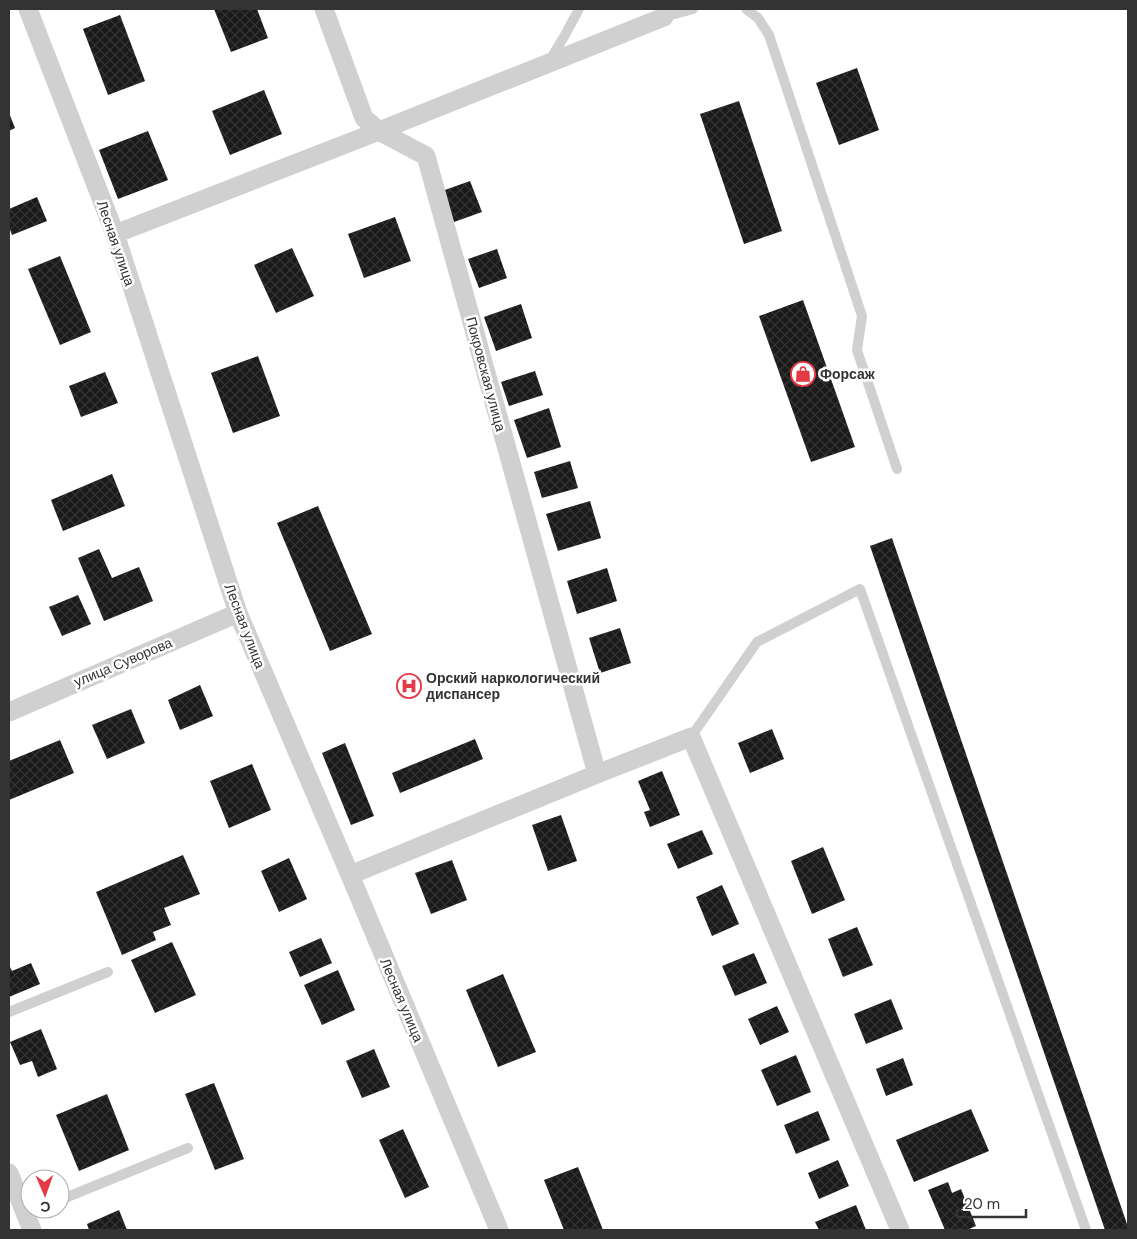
<svg xmlns="http://www.w3.org/2000/svg" width="1137" height="1239" font-family="'DM Sans',sans-serif">
	<style>
		.building { fill: url(#building-cross-hatch) }
		.lines { fill: none; stroke-linecap: round; stroke-linejoin: round }
		.service { stroke: #d0d0d0; stroke-width: 10 }
		.minor { stroke: #d0d0d0; stroke-width: 19 }
		.labels { text-anchor: middle; dominant-baseline: central; stroke-width: 5; stroke-linejoin: round; paint-order: stroke }
		.street-label { font-size: 14px; fill: #333; stroke: #fff }
		.poi-label { font-size: 14px; font-weight: bold; fill: #333; stroke: #fff; text-anchor: start }
	</style>
	<defs>
		<pattern id="building-cross-hatch" width="8" height="8" patternUnits="userSpaceOnUse" patternTransform="scale(1.25)"><rect width="8" height="8" fill="#1a1a1a"/><path d="M0 0l8 8M0 8l8-8" fill="none" stroke="#333"/></pattern>
	</defs>
	<rect width="100%" height="100%" fill="#fff"/>
	<g class="building">
		<polygon points="214,9 257,9 268,38 231,52"/>
		<polygon points="120,15 145,81 108,95 83,29"/>
		<polygon points="857,68 879,130 839,145 816,83"/>
		<polygon points="264,90 282,134 230,155 212,111"/>
		<polygon points="739,101 782,231 744,244 700,114"/>
		<polygon points="9,113 15,128 9,131"/>
		<polygon points="148,131 168,180 118,199 99,150"/>
		<polygon points="470,181 482,212 454,222 442,191"/>
		<polygon points="37,197 47,221 12,235 9,227 9,209"/>
		<polygon points="395,217 411,261 364,278 348,234"/>
		<polygon points="292,248 314,296 276,313 254,265"/>
		<polygon points="497,249 507,278 479,288 468,259"/>
		<polygon points="60,256 91,332 60,345 28,269"/>
		<polygon points="803,300 855,447 811,462 759,316"/>
		<polygon points="521,304 532,338 496,351 484,317"/>
		<polygon points="258,356 280,416 233,433 211,373"/>
		<polygon points="535,371 543,395 509,406 501,382"/>
		<polygon points="105,372 118,403 81,417 69,386"/>
		<polygon points="549,408 561,447 527,458 514,420"/>
		<polygon points="570,461 578,488 542,498 534,472"/>
		<polygon points="112,474 125,506 63,531 51,500"/>
		<polygon points="590,501 601,538 558,551 546,514"/>
		<polygon points="318,506 372,634 330,651 277,523"/>
		<polygon points="892,538 1128,1227 1128,1230 1105,1230 870,546"/>
		<polygon points="99,549 112,578 139,567 153,601 104,621 78,558"/>
		<polygon points="607,568 617,601 577,614 567,581"/>
		<polygon points="78,595 91,624 62,636 49,607"/>
		<polygon points="620,628 631,663 600,673 589,638"/>
		<polygon points="200,685 213,716 180,730 168,700"/>
		<polygon points="131,709 145,743 107,759 92,725"/>
		<polygon points="772,729 784,759 750,773 738,743"/>
		<polygon points="475,739 483,759 400,793 392,773"/>
		<polygon points="60,740 74,773 9,800 9,761"/>
		<polygon points="345,743 374,816 351,825 322,753"/>
		<polygon points="252,764 271,810 229,828 210,781"/>
		<polygon points="662,771 680,815 650,827 644,812 650,810 638,781"/>
		<polygon points="561,815 577,861 548,871 532,825"/>
		<polygon points="702,830 713,854 678,869 667,844"/>
		<polygon points="823,847 845,900 812,914 791,861"/>
		<polygon points="183,855 200,894 164,908 171,925 153,932 156,940 122,955 96,892"/>
		<polygon points="289,858 307,899 279,912 261,871"/>
		<polygon points="452,860 467,900 431,914 415,873"/>
		<polygon points="722,885 739,924 712,936 696,897"/>
		<polygon points="857,927 873,965 843,977 828,939"/>
		<polygon points="321,938 332,963 300,977 289,952"/>
		<polygon points="172,942 196,995 155,1013 131,960"/>
		<polygon points="754,953 767,983 735,996 722,966"/>
		<polygon points="31,963 40,984 9,997 9,965 12,971"/>
		<polygon points="338,970 355,1010 322,1025 304,985"/>
		<polygon points="503,974 536,1052 498,1067 466,990"/>
		<polygon points="891,999 903,1029 866,1044 854,1014"/>
		<polygon points="777,1006 789,1032 760,1045 748,1019"/>
		<polygon points="41,1029 57,1069 38,1077 32,1061 20,1065 10,1042"/>
		<polygon points="374,1049 390,1087 362,1098 346,1061"/>
		<polygon points="796,1055 811,1092 777,1106 761,1070"/>
		<polygon points="903,1058 913,1085 886,1096 876,1069"/>
		<polygon points="214,1083 244,1159 215,1170 185,1094"/>
		<polygon points="107,1094 129,1150 79,1171 56,1115"/>
		<polygon points="971,1109 989,1151 914,1182 896,1140"/>
		<polygon points="818,1111 830,1140 796,1154 784,1125"/>
		<polygon points="403,1129 429,1187 405,1198 379,1140"/>
		<polygon points="838,1160 849,1186 819,1199 808,1173"/>
		<polygon points="578,1167 603,1230 564,1230 544,1180"/>
		<polygon points="948,1182 952,1193 961,1189 976,1226 967,1230 945,1230 928,1190"/>
		<polygon points="856,1205 866,1230 819,1230 815,1222"/>
		<polygon points="119,1210 127,1230 89,1230 87,1224"/>
	</g>
	<g class="lines">
		<g class="service">
			<polyline points="746,9 758,18 769,35 862,316 857,350 897,469"/>
			<polyline points="664,17 693,9"/>
			<polyline points="550,60 565,35 579,9"/>
			<polyline points="691,737 757,642 860,589 1086,1230"/>
			<polyline points="9,1012 108,972"/>
			<polyline points="60,1200 188,1148"/>
		</g>
		<g class="minor">
			<polyline points="28,9 115,234 238,613 350,875 499,1230"/>
			<polyline points="324,9 364,118 379,131 426,156 597,774"/>
			<polyline points="115,234 379,131 664,17"/>
			<polyline points="9,712 238,613"/>
			<polyline points="350,875 597,774 691,737 900,1230"/>
			<polyline points="9,1173 32,1230"/>
		</g>
	</g>
	<defs>
		<symbol id="shop-ring" viewBox="-11 -11 22 22"><circle r="9.5" fill="#fff" stroke="#e63946" stroke-width="1.5"/><path d="M-5-2.5h2.3a2.7 3.5 0 0 1 5.4 0H5L5.5 6h-11ZM-1.5-2.5h3a1.5 2.3 0 0 0-3 0Z" fill="#e63946"/></symbol>
		<symbol id="hospital-ring" viewBox="-11 -11 22 22"><circle r="9.5" fill="#fff" stroke="#e63946" stroke-width="1.5"/><path d="M-5-5h3v3.5h4V-5h3V5h-3V1.5h-4V5h-3Z" fill="#e63946"/></symbol>
	</defs>
	<g fill-rule="evenodd">
		<use href="#shop-ring" x="789" y="360" width="28" height="28"/>
		<use href="#hospital-ring" x="395" y="672" width="28" height="28"/>
	</g>
	<g class="labels">
		<g class="street-label">
			<text transform="translate(116 243) rotate(71)">Лесная улица</text>
			<text transform="translate(486 374) rotate(75)">Покровская улица</text>
			<text transform="translate(245 626) rotate(69)">Лесная улица</text>
			<text transform="translate(123 662) rotate(-23)">улица Суворова</text>
			<text transform="translate(402 1000) rotate(67)">Лесная улица</text>
		</g>
		<g class="poi-label">
			<text x="820" y="374">Форсаж</text>
			<text x="426" y="678">Орский наркологический<tspan x="426" dy="16">диспансер</tspan></text>
		</g>
	</g>
	<rect width="1137" height="1239" fill="none" stroke="#333333" stroke-width="20"/>
	<g transform="translate(45 1194) rotate(178)"><circle r="24" fill="#ffffff" stroke="#adadad"/>
	<path d="M0-4L9 19L0 12L-9 19Z" fill="#e63946"/>
	<text y="-8" font-size="14" font-weight="bold" text-anchor="middle" fill="#333333">С</text>
	</g>
	<path d="M957 1209v8h69v-8" fill="none" stroke="#333333" stroke-width="2.5"/>
	<text x="964" y="1209" font-size="15" fill="#333333" stroke="#ffffff" stroke-width="4" paint-order="stroke">20 m</text>
</svg>
